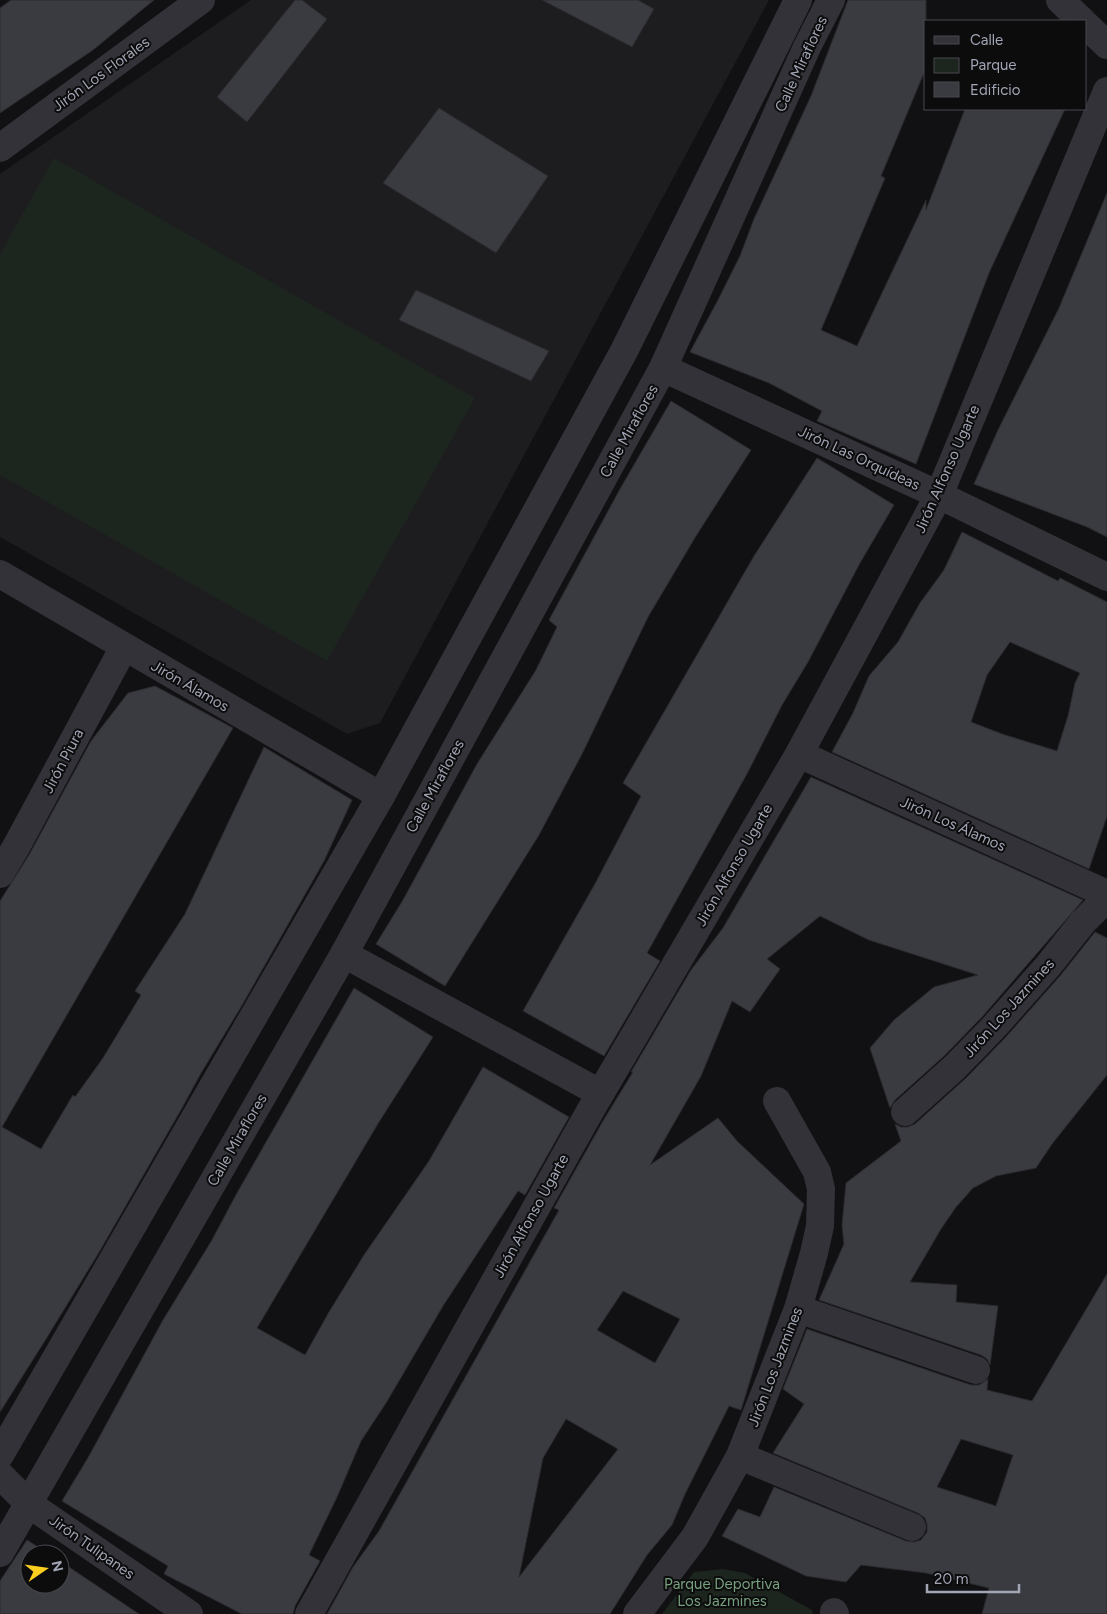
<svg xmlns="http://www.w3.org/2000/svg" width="1107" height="1614" font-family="Figtree,sans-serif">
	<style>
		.built { fill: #1d1d20 }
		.green { fill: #1d251f }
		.building { fill: #3a3b40; stroke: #2b2b2f; fill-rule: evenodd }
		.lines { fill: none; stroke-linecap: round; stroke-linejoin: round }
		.minor { stroke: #323238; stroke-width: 28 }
		.tertiary { stroke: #323238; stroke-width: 28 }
		.labels { text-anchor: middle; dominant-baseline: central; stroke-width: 4; stroke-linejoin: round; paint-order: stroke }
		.street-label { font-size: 15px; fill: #a1a5b4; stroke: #0c0c0d }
		.park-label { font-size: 15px; fill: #77a07f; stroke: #0c0c0d }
	</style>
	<rect width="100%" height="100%" fill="#111113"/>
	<polygon class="built" points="251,0 769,0 380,723 347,734 0,537 0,174"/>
	<g class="green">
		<polygon points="54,158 475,398 327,661 0,475 0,254"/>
		<polygon points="723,1569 745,1573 812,1610 813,1614 662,1614 694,1572"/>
	</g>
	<g class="building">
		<polygon points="11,0 154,0 93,50 0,113 0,8"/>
		<polygon points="295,0 302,0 327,19 247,122 217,97"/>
		<polygon points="542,0 638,0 654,9 632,47"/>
		<polygon points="848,0 926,0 926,68 881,176 885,178 821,330 857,346 926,200 926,210 965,109 1065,109 989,273 916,464 817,421 822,411 769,383 690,352 718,300 740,256 754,219 811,96"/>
		<polygon points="439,108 548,176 496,253 383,183"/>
		<polygon points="1107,193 1107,537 1087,527 974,484 998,430 1059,308"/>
		<polygon points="416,290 549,351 531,381 399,320"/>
		<polygon points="671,401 751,450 696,536 648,617 582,754 539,835 445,986 376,944 403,900 477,764 536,670 557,627 549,620 620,489"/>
		<polygon points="817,458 894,505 860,563 808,662 782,705 748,772 647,953 660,961 604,1056 523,1011 596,882 641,796 623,783 754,556"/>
		<path d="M 962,532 L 1058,581 L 1060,578 L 1107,602 L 1107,816 L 1089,869 L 832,752 L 853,713 L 869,676 L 898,642 L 920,603 L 944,570 ZM 1010,642 L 1080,673 L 1075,683 L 1068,716 L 1057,751 L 1002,734 L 971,722 L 987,675 Z"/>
		<polygon points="155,686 233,728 2,1127 41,1149 73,1095 75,1097 103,1058 141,995 135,991 185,914 264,747 352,800 324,861 241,1007 201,1073 182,1108 98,1254 46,1339 0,1412 0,901 29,855 91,741 128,693"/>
		<path d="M 811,777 L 1083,900 L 982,1017 L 944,1056 L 895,1100 L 890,1108 L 870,1048 L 894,1020 L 934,987 L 978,975 L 869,940 L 820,916 L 767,959 L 780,969 L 750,1012 L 732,1001 L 701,1076 L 650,1165 L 718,1118 L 737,1141 L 804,1204 L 741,1410 L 729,1406 L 685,1494 L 672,1525 L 647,1555 L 610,1614 L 327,1614 L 353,1567 L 379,1531 L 559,1210 L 554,1208 L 603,1121 L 633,1072 L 631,1072 L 691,970 L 723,928 ZM 623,1291 L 680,1319 L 655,1363 L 597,1330 ZM 566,1419 L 618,1449 L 519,1577 L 543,1458 Z"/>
		<polygon points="1095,932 1107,938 1107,1075 1052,1144 1036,1168 996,1176 973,1188 956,1207 941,1229 910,1282 957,1285 956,1302 998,1306 990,1365 987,1359 981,1355 819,1300 844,1244 842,1225 846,1183 901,1141 895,1124 901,1127 908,1127 915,1124 966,1078 1005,1038 1060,976"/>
		<polygon points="354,988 433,1037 379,1122 257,1328 305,1355 329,1312 364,1255 429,1161 483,1067 569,1117 525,1195 518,1191 443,1306 386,1403 361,1441 337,1497 309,1555 320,1561 295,1606 293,1614 242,1614 164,1574 168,1566 62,1501 89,1456 163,1320 212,1240 237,1193"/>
		<path d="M 1107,1274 L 1107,1614 L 982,1614 L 989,1588 L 926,1573 L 861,1565 L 846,1582 L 806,1576 L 722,1536 L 738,1509 L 760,1517 L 774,1487 L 906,1541 L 914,1542 L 921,1540 L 927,1532 L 927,1524 L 925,1518 L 918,1513 L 773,1453 L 804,1404 L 783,1389 L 807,1329 L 971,1385 L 979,1385 L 988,1379 L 987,1390 L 1032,1401 ZM 961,1439 L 1013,1455 L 996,1506 L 937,1487 Z"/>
		<polygon points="27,1540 49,1554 30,1554 30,1584 60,1584 60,1561 139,1614 0,1614 0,1581"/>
	</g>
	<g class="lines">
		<g class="minor">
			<polyline points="1060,0 1082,21"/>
			<polyline points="1086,25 1107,45"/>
			<polyline points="0,148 201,0"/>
			<polyline points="663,368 939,495 1107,577"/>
			<polyline points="0,574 381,796"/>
			<polyline points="799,754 1107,894"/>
			<polyline points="0,874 16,847 124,647"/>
			<polyline points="344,954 600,1093"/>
			<polyline points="905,1112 955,1067 993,1028 1048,966 1083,922 1107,898"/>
			<polyline points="798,1309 976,1370"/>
			<polyline points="740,1456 912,1527"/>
			<polyline points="0,1475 29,1504 189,1614"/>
			<polyline points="834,1612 835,1614"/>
			<polyline points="309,1614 589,1113 799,754 939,495 1107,91"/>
			<polyline points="637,1614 695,1537 740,1456 798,1309 814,1253 820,1226 821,1189 817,1172 777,1101"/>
		</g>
		<g class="tertiary">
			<polyline points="0,1455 381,796 624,351 798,0"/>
			<polyline points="0,1553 344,954 663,368 807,47 831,0"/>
		</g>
	</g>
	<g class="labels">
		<g class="street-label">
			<text transform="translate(801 64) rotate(-65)">Calle Miraflores</text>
			<text transform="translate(101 74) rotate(-36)">Jirón Los Florales</text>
			<text transform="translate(629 431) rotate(-61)">Calle Miraflores</text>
			<text transform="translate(859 458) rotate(25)">Jirón Las Orquídeas</text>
			<text transform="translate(947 469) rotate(-66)">Jirón Alfonso Ugarte</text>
			<text transform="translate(190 686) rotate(30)">Jirón Álamos</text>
			<text transform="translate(63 761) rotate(-62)">Jirón Piura</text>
			<text transform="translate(435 786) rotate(-61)">Calle Miraflores</text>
			<text transform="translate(953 824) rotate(24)">Jirón Los Álamos</text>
			<text transform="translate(734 865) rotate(-60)">Jirón Alfonso Ugarte</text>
			<text transform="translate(1009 1008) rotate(-48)">Jirón Los Jazmines</text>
			<text transform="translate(237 1140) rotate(-60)">Calle Miraflores</text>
			<text transform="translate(531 1216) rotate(-61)">Jirón Alfonso Ugarte</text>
			<text transform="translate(775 1367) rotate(-69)">Jirón Los Jazmines</text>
			<text transform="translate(92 1547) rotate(35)">Jirón Tulipanes</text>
		</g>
		<g class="park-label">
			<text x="722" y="1584">Parque Deportiva<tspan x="722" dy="17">Los Jazmines</tspan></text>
		</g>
	</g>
	<rect x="924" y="20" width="162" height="90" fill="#0c0c0d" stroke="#484950"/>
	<rect x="934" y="36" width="25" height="8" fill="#323238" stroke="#484950"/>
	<text x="970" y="45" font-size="15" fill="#a1a5b4">Calle</text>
	<rect x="934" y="58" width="25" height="15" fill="#1d251f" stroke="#484950"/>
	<text x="970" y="70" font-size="15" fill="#a1a5b4">Parque</text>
	<rect x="934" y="82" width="25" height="15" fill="#3a3b40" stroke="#484950"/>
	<text x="970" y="95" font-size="15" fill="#a1a5b4">Edificio</text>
	<g transform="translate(45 1569) rotate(77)"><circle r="24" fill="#0c0c0d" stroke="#484950"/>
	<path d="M0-4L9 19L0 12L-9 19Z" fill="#fbce20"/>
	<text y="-8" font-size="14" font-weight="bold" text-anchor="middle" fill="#a1a5b4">N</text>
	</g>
	<path d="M927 1584v8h92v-8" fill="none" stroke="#a1a5b4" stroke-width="2.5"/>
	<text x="934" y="1584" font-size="15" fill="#a1a5b4" stroke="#0c0c0d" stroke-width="4" paint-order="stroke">20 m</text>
</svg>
